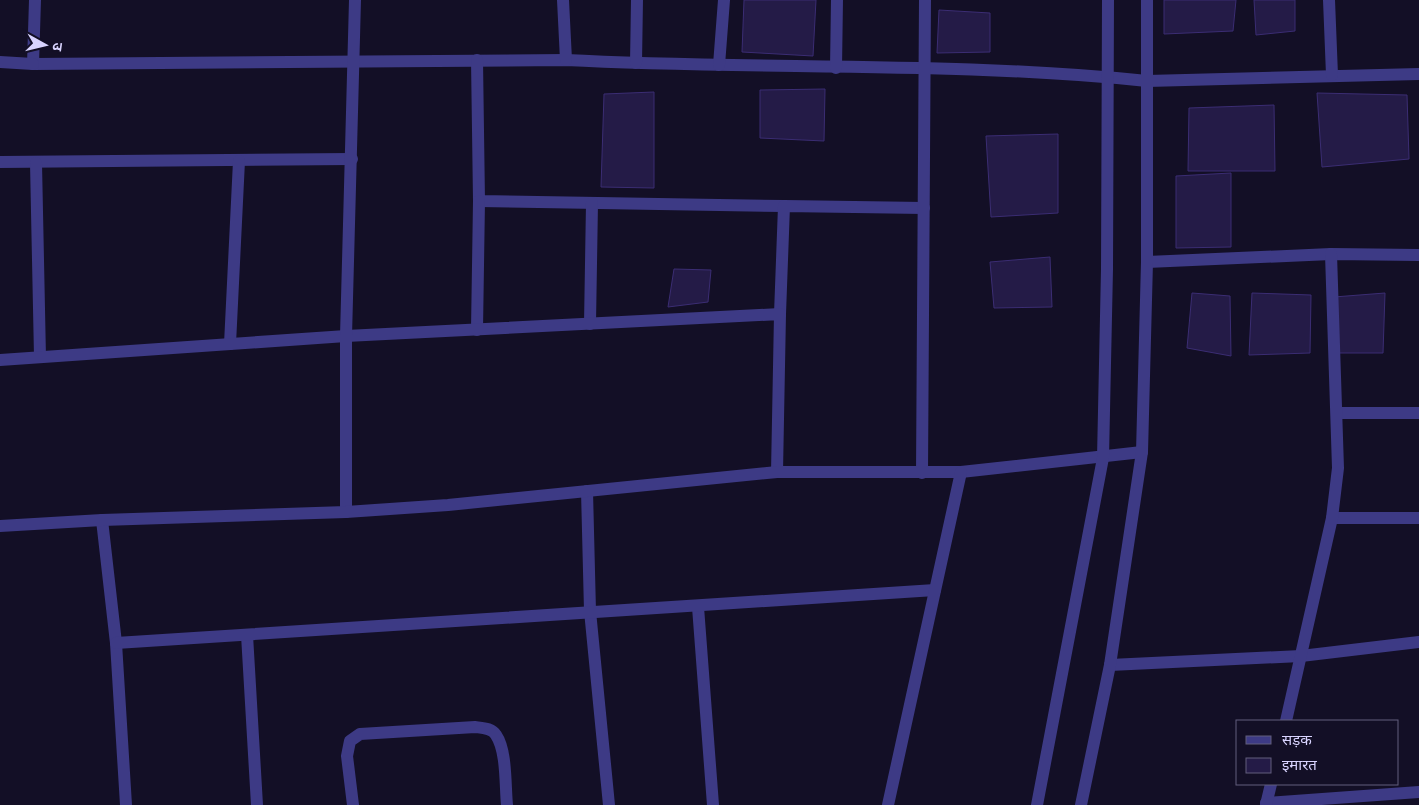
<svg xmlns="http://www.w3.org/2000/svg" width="1419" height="805" font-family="Manrope,'Noto Sans Devanagari',sans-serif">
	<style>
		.building { fill: #241b47; stroke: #3b2d73 }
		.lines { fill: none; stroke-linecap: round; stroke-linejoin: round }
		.minor { stroke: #3d3a85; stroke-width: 12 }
		.tertiary { stroke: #3d3a85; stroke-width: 12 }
	</style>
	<rect width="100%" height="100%" fill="#130f26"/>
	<g class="building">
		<polygon points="744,0 816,0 813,56 742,52"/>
		<polygon points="1164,0 1236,0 1233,31 1164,34"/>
		<polygon points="1254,0 1295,0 1295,31 1256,35"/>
		<polygon points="939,10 990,13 990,52 937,53"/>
		<polygon points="825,89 824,141 760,138 760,90"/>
		<polygon points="654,92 654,188 601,187 604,94"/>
		<polygon points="1317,93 1407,95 1409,159 1322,167"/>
		<polygon points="1274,105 1275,171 1188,171 1189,108"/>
		<polygon points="1058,134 1058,213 991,217 986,136"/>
		<polygon points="1231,173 1231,247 1176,248 1176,176"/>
		<polygon points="1050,257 1052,307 994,308 990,262"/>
		<polygon points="674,269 711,270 708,302 668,307"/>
		<polygon points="1192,293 1230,296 1231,356 1187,348"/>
		<polygon points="1252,293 1311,295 1310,353 1249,355"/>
		<polygon points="1385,293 1383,353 1337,353 1334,297"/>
	</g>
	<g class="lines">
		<g class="minor">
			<path d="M 35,0 L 33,64 L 566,60 C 759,70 954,61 1147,81 L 1419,74"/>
			<polyline points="563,0 566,60"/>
			<polyline points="1329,0 1332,75"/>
			<polyline points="477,60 479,201 784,206"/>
			<polyline points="0,62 33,64"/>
			<polyline points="636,63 637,0"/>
			<polyline points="719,65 724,0"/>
			<polyline points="836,68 837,0"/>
			<polyline points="0,162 352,159"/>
			<polyline points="36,163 40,357"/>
			<polyline points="1147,262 1331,254 1419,255"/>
			<polyline points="780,314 784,206 924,208"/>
			<polyline points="590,324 592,203"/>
			<polyline points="477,330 479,201"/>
			<polyline points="230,344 239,161"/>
			<polyline points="0,360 346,336 780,314 777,472"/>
			<polyline points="1337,413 1419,413"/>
			<polyline points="922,473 925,0"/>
			<polyline points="587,491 590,611 609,805"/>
			<polyline points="346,512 346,336 355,0"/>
			<polyline points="1332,518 1419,518"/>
			<polyline points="102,520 116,643 126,805"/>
			<polyline points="0,526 102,520 346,512 448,505 777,472 961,472 1142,452"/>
			<polyline points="698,607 713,805"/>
			<polyline points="247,635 257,805"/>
			<polyline points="116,643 935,590"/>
			<polyline points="1110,665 1301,656 1419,642"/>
			<polyline points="1286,721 1332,518 1338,468 1331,254"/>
			<polyline points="1266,803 1419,792"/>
			<path d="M 353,805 L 347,756 L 350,741 L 360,734 L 475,727 C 483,728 492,728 496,735 C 507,751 505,786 507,805"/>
			<polyline points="888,805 961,472"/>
			<polyline points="1266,805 1271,784"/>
		</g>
		<g class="tertiary">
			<polyline points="1037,805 1103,458 1107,269 1108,0"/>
			<polyline points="1081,805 1110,665 1142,452 1147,262 1147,0"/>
		</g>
	</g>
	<rect x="1236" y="720" width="162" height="65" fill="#130f26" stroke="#625e7d"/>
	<rect x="1246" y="736" width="25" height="8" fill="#3d3a85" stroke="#625e7d"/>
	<text x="1282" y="745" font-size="15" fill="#d9d4ff">सड़क</text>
	<rect x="1246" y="758" width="25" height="15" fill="#241b47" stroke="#625e7d"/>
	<text x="1282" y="770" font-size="15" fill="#d9d4ff">इमारत</text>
	<g transform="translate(45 45) rotate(98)" stroke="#130f26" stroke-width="4" paint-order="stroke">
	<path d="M0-4L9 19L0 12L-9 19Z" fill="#d9d4ff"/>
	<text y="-8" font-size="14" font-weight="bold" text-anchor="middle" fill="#d9d4ff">उ</text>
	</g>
</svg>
